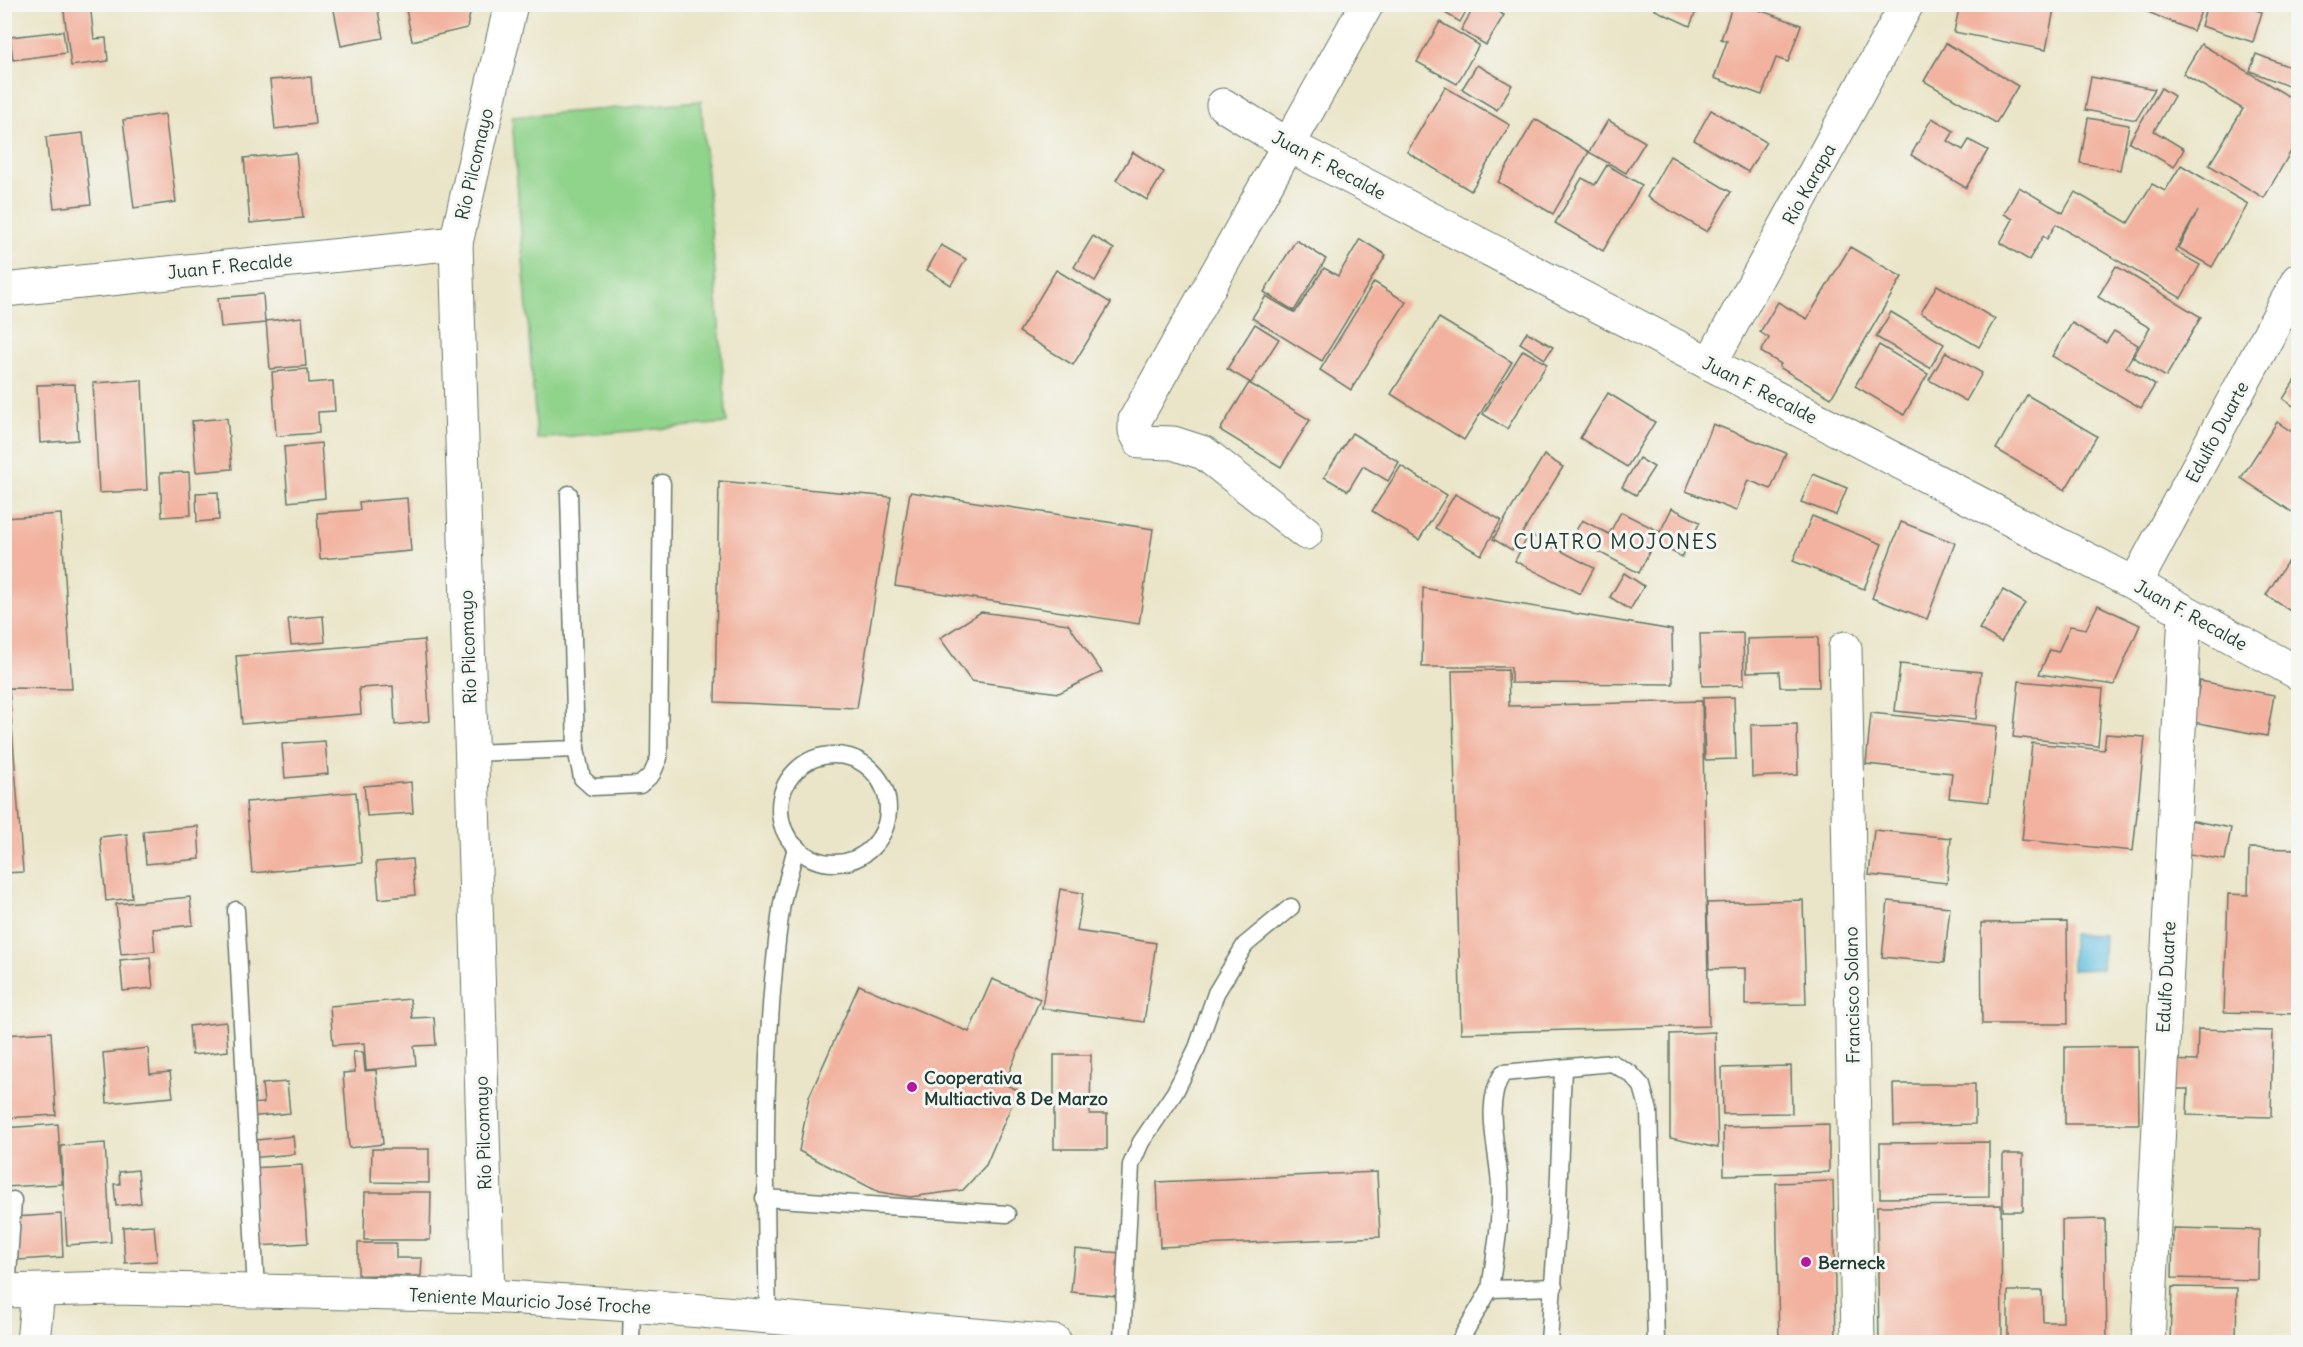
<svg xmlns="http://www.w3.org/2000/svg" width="2303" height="1347" font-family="Delius,sans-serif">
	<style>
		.green { fill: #90d38b; stroke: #588860; stroke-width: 1.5 }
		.water { fill: #63c0e1; stroke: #417e8a; stroke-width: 1.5 }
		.building { fill: #f2b29f }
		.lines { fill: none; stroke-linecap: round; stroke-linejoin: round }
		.lane-casing { stroke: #667868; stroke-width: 19 }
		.street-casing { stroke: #667868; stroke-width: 35 }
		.secondary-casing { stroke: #667868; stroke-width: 35 }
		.lane { stroke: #fff; stroke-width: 16 }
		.street { stroke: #fff; stroke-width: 33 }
		.secondary { stroke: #fff; stroke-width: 33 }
		.poi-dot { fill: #b5179e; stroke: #f6f6f2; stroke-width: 2 }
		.labels { text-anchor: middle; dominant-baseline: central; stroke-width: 6; stroke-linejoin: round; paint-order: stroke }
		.street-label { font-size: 18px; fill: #1f3d34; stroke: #f6f6f2 }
		.poi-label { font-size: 18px; font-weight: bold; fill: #1f3d34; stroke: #f6f6f2; text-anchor: start }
		.quarter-label { font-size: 21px; letter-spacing: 1.5px; fill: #1f3d34; stroke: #f6f6f2 }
	</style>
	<rect width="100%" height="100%" fill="#f6f6f2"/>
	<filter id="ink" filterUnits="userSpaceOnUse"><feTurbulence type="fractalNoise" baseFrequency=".0167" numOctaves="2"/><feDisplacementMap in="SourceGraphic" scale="12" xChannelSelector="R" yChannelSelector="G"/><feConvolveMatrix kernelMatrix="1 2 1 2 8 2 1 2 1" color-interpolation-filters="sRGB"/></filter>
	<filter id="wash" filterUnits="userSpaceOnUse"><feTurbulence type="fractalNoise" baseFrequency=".008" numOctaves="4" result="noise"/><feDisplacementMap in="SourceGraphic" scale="24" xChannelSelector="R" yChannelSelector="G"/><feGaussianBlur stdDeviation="1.35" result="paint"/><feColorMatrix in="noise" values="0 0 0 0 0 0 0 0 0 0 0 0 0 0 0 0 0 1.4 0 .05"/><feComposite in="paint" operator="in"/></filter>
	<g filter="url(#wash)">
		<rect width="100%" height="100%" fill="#eae5c8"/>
		<polygon class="green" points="701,101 727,423 537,439 512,117"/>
		<polygon class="water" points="2072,934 2104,935 2102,969 2072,970"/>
		<g id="blocks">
			<g class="building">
				<polygon points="63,4 90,4 94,39 106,38 108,61 71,66"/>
				<polygon points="405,4 472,4 467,28 412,41"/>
				<polygon points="1430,4 1470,4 1460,22"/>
				<polygon points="1476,4 1485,4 1504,15 1486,45 1461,30"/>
				<polygon points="1658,4 1699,4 1690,26 1655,10"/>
				<polygon points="1733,4 1742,4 1801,25 1788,62 1776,58 1762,95 1714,78 1727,41 1721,39"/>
				<polygon points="1960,4 2055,4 2046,50 1954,32"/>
				<polygon points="2129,4 2204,4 2193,31"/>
				<polygon points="2207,4 2237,4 2262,12 2253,42 2201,26"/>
				<polygon points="333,5 377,5 383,38 341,46"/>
				<polygon points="1440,22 1479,45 1457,84 1417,62"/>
				<polygon points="63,31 66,53 13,60 10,37"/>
				<polygon points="1946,43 2018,86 1996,123 1924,81"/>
				<polygon points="2201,44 2298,102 2298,139 2264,198 2209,165 2243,109 2183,74"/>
				<polygon points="2256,54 2298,70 2298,90 2250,71"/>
				<polygon points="1477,65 1512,85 1497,110 1462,89"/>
				<polygon points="311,77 315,124 275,129 270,80"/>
				<polygon points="2091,77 2155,89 2136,120 2085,110"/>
				<polygon points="1445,87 1510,125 1471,191 1407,152"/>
				<polygon points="2161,88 2174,96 2154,131 2184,149 2174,167 2129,142"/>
				<polygon points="1711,110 1766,142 1748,172 1694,140"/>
				<polygon points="165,114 176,202 134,208 123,120"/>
				<polygon points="1932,118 1954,131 1948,141 1963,150 1969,140 1988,150 1966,188 1911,155"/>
				<polygon points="2088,118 2129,125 2120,170 2080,163"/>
				<polygon points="1535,119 1589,152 1608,120 1645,142 1626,173 1589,152 1553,214 1498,182"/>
				<polygon points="83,133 91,204 54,208 46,137"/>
				<polygon points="1133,152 1164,172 1147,200 1116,180"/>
				<polygon points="296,153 303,218 250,223 244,158"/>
				<polygon points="1670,156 1731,192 1707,232 1647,197"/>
				<polygon points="1607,165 1642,185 1603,251 1555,223 1582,178 1595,185"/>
				<polygon points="2181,165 2248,204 2212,267 2179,248 2198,211 2175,251 2200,265 2181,298 2056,224 2047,239 2043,236 2029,260 2000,243 2013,219 2004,214 2019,187 2063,213 2075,192 2128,223 2152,184 2165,191"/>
				<polygon points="1093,236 1114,249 1095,281 1074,267"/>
				<polygon points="1360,239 1386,255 1322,361 1252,318 1266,296 1295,313 1324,268 1338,276"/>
				<polygon points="1296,240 1326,259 1294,311 1264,292"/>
				<polygon points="941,245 966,259 951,285 927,270"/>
				<polygon points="1850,247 1902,277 1831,398 1779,367 1781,364 1761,352 1769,338 1760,332 1778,302 1807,319"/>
				<polygon points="2116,266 2201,317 2166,377 2133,357 2150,328 2098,297"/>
				<polygon points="1056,270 1111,303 1073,365 1019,332"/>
				<polygon points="1374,282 1406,302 1351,390 1320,370"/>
				<polygon points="1937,285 1995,319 1979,347 1921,313"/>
				<polygon points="263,294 265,323 221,327 218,298"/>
				<polygon points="1891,312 1944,344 1930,368 1876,337"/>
				<polygon points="302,317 306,366 270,369 266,321"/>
				<polygon points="1439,318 1512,362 1464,440 1391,394"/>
				<polygon points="2072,323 2106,343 2114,331 2138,345 2126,367 2155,385 2141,408 2052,356"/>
				<polygon points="1255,324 1279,339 1251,383 1227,369"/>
				<polygon points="1527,332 1553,347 1545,359 1520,343"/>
				<polygon points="1879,345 1928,374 1904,415 1855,386"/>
				<polygon points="1523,350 1547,364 1507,429 1483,414"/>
				<polygon points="1946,352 1982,373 1966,401 1929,380"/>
				<polygon points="308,369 309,383 333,381 335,411 318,412 319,433 276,436 272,372"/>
				<polygon points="2298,375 2298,409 2283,399"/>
				<polygon points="142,380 147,490 99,493 93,383"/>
				<polygon points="1249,383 1310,420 1281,467 1220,430"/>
				<polygon points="75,384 78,440 40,443 37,385"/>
				<polygon points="1608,393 1655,422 1627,467 1580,438"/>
				<polygon points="2027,395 2097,436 2065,490 1996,449"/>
				<polygon points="227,418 232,469 196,472 192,421"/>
				<polygon points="2277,422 2298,436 2298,516 2241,478"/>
				<polygon points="1713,424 1786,453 1771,489 1748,480 1736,511 1686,491"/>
				<polygon points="1352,433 1399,462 1388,481 1363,466 1348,491 1324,477"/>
				<polygon points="321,443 325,498 288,502 284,447"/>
				<polygon points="1544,455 1563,467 1512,550 1493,539"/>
				<polygon points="1639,458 1654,467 1636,495 1622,487"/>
				<polygon points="1401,466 1447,495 1419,540 1372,511"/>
				<polygon points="189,472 191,515 162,517 160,473"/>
				<polygon points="1813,474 1847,488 1836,515 1801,502"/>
				<polygon points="719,481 891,497 857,708 715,702"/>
				<polygon points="218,492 219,520 197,522 196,493"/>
				<polygon points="910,492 1153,529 1139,624 895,586"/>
				<polygon points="1455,494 1501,520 1481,555 1435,528"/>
				<polygon points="407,498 411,551 320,559 317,513 360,510 359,502"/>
				<polygon points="1672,508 1700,522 1682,557 1654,542 1639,573 1572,538 1582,520 1609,534 1621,512 1660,532"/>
				<polygon points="61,514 72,689 9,688 23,872 4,873 4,518"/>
				<polygon points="1812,516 1882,544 1864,589 1793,561"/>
				<polygon points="1901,522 1955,543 1927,619 1872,598"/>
				<polygon points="1529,534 1594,568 1580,594 1515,561"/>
				<polygon points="2287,562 2298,569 2298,616 2266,595"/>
				<polygon points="1624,573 1644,586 1630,610 1610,597"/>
				<polygon points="1423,588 1672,630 1673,684 1511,683 1511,667 1422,667"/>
				<polygon points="2003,590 2025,603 2001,642 1979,629"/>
				<polygon points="2098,605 2140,625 2114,685 2039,674 2050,650 2058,652 2070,626 2086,629"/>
				<polygon points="981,612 1068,624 1102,672 1059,693 971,681 940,638"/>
				<polygon points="323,616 325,642 291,645 288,619"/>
				<polygon points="1743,633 1744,685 1702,686 1700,634"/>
				<polygon points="1818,637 1819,687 1780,687 1779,671 1747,672 1747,639"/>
				<polygon points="424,640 430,721 395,725 393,686 359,688 361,714 242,724 236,656"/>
				<polygon points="1900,664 1981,672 1976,719 1895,711"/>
				<polygon points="1508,670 1509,706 1702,701 1709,1026 1461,1033 1452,671"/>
				<polygon points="2019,681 2103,689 2098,746 2013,737"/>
				<polygon points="2200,681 2274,695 2267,736 2193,722"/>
				<polygon points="1734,697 1736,759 1705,760 1703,698"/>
				<polygon points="1871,713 1997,726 1989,802 1949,798 1952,773 1866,764"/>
				<polygon points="1797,724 1798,775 1752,777 1751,725"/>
				<polygon points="2106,734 2145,737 2133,851 2022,840 2032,743 2104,750"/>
				<polygon points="325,741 328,774 285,778 282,744"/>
				<polygon points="411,782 413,813 367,816 364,786"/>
				<polygon points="356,792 362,863 252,873 246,802"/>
				<polygon points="2189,820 2231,828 2225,860 2183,853"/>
				<polygon points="198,826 200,859 146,864 143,831"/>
				<polygon points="1874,830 1951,838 1947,883 1869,875"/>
				<polygon points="127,834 132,898 106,901 100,837"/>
				<polygon points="2249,848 2298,849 2298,1014 2224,1012 2228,894 2248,895"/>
				<polygon points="412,859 415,895 379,899 376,862"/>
				<polygon points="1060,889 1083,893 1077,931 1156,943 1144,1022 1042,1008"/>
				<polygon points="190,897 193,925 153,929 155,951 121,954 116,904"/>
				<polygon points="1803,900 1806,1004 1745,1005 1745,968 1709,969 1707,903"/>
				<polygon points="1888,901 1950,907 1944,963 1882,957"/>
				<polygon points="2067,922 2068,1024 1982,1024 1981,923"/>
				<polygon points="150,957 153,988 123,991 120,960"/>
				<polygon points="992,979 1040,999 1004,1084 1018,1090 986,1165 963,1190 910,1197 879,1192 799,1151 809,1097 859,985 969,1032"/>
				<polygon points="410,999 412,1018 434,1017 436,1045 414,1046 416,1065 366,1070 364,1043 333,1045 330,1006"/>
				<polygon points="226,1022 228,1051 192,1055 189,1026"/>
				<polygon points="2198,1029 2273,1031 2271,1117 2187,1115 2188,1089 2168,1089 2168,1060 2197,1061"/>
				<polygon points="51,1032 56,1115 4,1118 4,1035"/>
				<polygon points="1715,1032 1718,1148 1670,1138 1670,1034"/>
				<polygon points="2138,1046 2139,1124 2065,1124 2065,1047"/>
				<polygon points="148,1048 150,1074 170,1072 173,1097 107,1103 103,1053"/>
				<polygon points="353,1052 363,1052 365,1071 376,1070 383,1144 349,1148 343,1073 355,1072"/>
				<polygon points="1054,1055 1091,1055 1090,1114 1107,1114 1107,1149 1054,1149"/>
				<polygon points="1791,1066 1792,1113 1723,1114 1722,1068"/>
				<polygon points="287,1082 290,1113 248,1117 247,1104 264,1103 262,1084"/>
				<polygon points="1893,1084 1975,1084 1975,1124 1894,1126"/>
				<polygon points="58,1124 62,1184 4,1187 4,1128"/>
				<polygon points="1829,1124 1829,1172 1724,1175 1723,1127"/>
				<polygon points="293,1136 295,1154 249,1158 248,1141"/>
				<polygon points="1989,1142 1989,1197 1880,1198 1880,1143"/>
				<polygon points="105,1143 111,1242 67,1245 61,1146"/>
				<polygon points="372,1149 429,1149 429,1183 371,1182"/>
				<rect x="2003" y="1154" width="20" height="57"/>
				<polygon points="302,1165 308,1243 257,1246 252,1168"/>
				<polygon points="138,1170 141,1203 116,1206 114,1184 120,1184 119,1172"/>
				<polygon points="1377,1172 1380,1237 1160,1247 1157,1182"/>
				<polygon points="1833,1181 1836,1342 1779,1342 1776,1183"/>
				<polygon points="365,1192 431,1192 430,1240 364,1240"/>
				<polygon points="2001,1205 2002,1342 1879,1342 1877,1206"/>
				<polygon points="61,1214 63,1257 18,1260 15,1217"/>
				<polygon points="2105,1219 2107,1342 2008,1342 2008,1291 2042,1291 2043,1322 2063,1322 2062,1220"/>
				<polygon points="154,1225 157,1261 125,1263 123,1227"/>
				<polygon points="2173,1228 2259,1230 2258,1280 2172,1278"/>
				<polygon points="358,1243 396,1243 396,1258 422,1258 421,1276 358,1275"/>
				<polygon points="1075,1249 1121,1253 1116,1296 1071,1292"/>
				<polygon points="2172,1287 2237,1288 2236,1342 2170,1342"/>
			</g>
		</g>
	</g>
	<g filter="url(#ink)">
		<use href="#blocks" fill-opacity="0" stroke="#667868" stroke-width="1.5"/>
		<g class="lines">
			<defs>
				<g id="lane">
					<polyline points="576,749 582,778 592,787 640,785 652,774 659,758 662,483"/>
					<polyline points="471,753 576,749 569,494"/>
					<circle cx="834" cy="809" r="54"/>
					<polyline points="236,910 256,1291"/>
					<polyline points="764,1198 1007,1214"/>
					<path d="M 1554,1287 L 1490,1289 C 1495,1255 1501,1222 1500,1187 C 1499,1151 1482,1105 1503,1073 L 1612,1063 L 1631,1074 L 1642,1086 L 1649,1111 L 1656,1342"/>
					<polyline points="7,1291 13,1200"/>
					<path d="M 768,1316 C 765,1181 762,1044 781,910 C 784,889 791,868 796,847"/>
					<polyline points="631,1342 632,1305"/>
					<polyline points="1122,1342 1131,1165 1141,1142 1175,1092 1197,1048 1216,993 1245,945 1291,907"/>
					<polyline points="1459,1342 1490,1289"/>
					<polyline points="1549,1342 1557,1227 1563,1068"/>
				</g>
				<g id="street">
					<polyline points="1223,105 1290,146 2135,584 2298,673"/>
					<polyline points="4,290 456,243"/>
					<polyline points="1710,364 1907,4"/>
					<polyline points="1306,533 1204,453 1173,443 1141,442 1135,431 1135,420 1367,4"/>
					<polyline points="2135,584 2298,280"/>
					<polyline points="1845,648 1858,1342"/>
					<polyline points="33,1342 38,1291"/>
					<polyline points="2148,1342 2185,612"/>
				</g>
				<g id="secondary">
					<polyline points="4,1291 115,1288 488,1296 632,1305 1055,1342"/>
					<polyline points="488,1296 456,243 511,4"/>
				</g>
			</defs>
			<use href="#lane" class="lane-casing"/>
			<use href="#street" class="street-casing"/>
			<use href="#secondary" class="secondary-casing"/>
			<use href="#lane" class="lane"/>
			<use href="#street" class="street"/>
			<use href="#secondary" class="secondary"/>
		</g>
	</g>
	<g class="poi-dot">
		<circle cx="912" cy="1087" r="6"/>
		<circle cx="1806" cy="1262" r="6"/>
	</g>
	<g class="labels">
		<g class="street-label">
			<text transform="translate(474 164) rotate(-77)">Río Pilcomayo</text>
			<text transform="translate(1329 165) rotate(28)">Juan F. Recalde</text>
			<text transform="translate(1809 184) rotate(-61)">Río Karapa</text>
			<text transform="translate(230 266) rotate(-6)">Juan F. Recalde</text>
			<text transform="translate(1760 390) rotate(27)">Juan F. Recalde</text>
			<text transform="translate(2217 432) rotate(-62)">Edulfo Duarte</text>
			<text transform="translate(2191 615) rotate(29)">Juan F. Recalde</text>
			<text transform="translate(468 647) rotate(-92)">Río Pilcomayo</text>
			<text transform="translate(2166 977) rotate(-87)">Edulfo Duarte</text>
			<text transform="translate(1852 995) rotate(-91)">Francisco Solano</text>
			<text transform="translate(483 1133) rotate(-92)">Río Pilcomayo</text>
			<text transform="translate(530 1301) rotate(3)">Teniente Mauricio José Troche</text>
		</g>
		<g class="poi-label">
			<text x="924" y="1077">Cooperativa<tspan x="924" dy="21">Multiactiva 8 De Marzo</tspan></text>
			<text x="1818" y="1262">Berneck</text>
		</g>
		<g class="quarter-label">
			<text x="1616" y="541">CUATRO MOJONES</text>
		</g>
	</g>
	<rect width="2303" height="1347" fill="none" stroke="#f6f6f2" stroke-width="24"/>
</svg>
